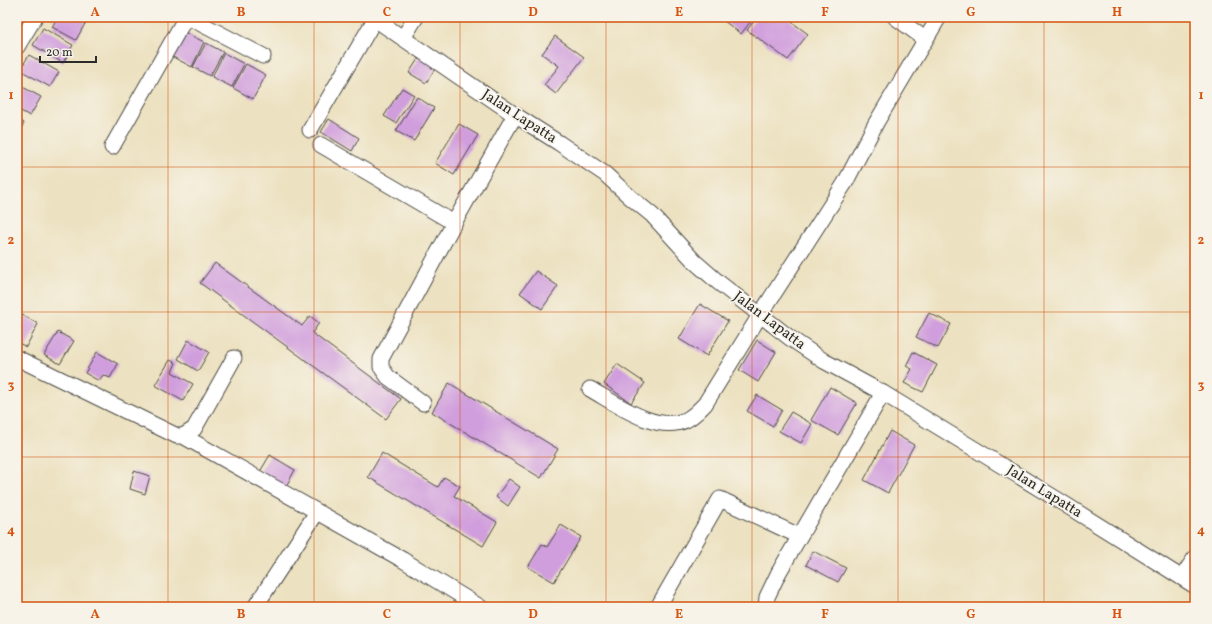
<svg xmlns="http://www.w3.org/2000/svg" width="1212" height="624" font-family="Vollkorn,serif">
	<style>
		.building { fill: #d09edd }
		.lines { fill: none; stroke-linecap: round; stroke-linejoin: round }
		.street-casing { stroke: #484641; stroke-width: 17 }
		.street { stroke: #fff; stroke-width: 15 }
		.grid { fill: none; stroke: #d5540f; stroke-width: 1; stroke-opacity: 0.55 }
		.labels { text-anchor: middle; dominant-baseline: central; stroke-width: 3.5; stroke-linejoin: round; paint-order: stroke }
		.street-label { font-size: 15px; fill: #2b2b2b; stroke: #f7f3e8 }
		.neatline { fill: none; stroke: #d5540f; stroke-width: 1.5 }
		.grid-label { font-size: 13px; text-anchor: middle; font-weight: bold; fill: #d5540f }
	</style>
	<rect width="100%" height="100%" fill="#f7f3e8"/>
	<filter id="ink" filterUnits="userSpaceOnUse"><feTurbulence type="fractalNoise" baseFrequency=".025" numOctaves="2"/><feDisplacementMap in="SourceGraphic" scale="8" xChannelSelector="R" yChannelSelector="G"/><feConvolveMatrix kernelMatrix="1 2 1 2 8 2 1 2 1" color-interpolation-filters="sRGB"/></filter>
	<filter id="wash" filterUnits="userSpaceOnUse"><feTurbulence type="fractalNoise" baseFrequency=".012" numOctaves="4" result="noise"/><feDisplacementMap in="SourceGraphic" scale="16" xChannelSelector="R" yChannelSelector="G"/><feGaussianBlur stdDeviation="0.9" result="paint"/><feColorMatrix in="noise" values="0 0 0 0 0 0 0 0 0 0 0 0 0 0 0 0 0 1.4 0 .05"/><feComposite in="paint" operator="in"/></filter>
	<g filter="url(#wash)">
		<rect width="100%" height="100%" fill="#ece1c0"/>
		<g id="blocks">
			<g class="building">
				<polygon points="17,17 25,17 21,23 17,21"/>
				<polygon points="50,17 83,17 87,20 76,40 52,27 56,20"/>
				<polygon points="719,17 754,17 741,34"/>
				<polygon points="757,17 785,17 808,34 788,60 747,30"/>
				<polygon points="43,28 73,45 63,63 33,45"/>
				<polygon points="184,32 204,42 192,67 171,56"/>
				<polygon points="555,36 584,57 556,94 544,85 559,66 542,54"/>
				<polygon points="206,43 223,52 210,76 193,67"/>
				<polygon points="224,53 244,64 232,87 212,77"/>
				<polygon points="29,55 59,72 50,87 20,70"/>
				<polygon points="420,56 436,67 426,83 409,73"/>
				<polygon points="246,64 266,75 253,99 233,88"/>
				<polygon points="17,84 41,97 30,116 17,109"/>
				<polygon points="402,88 414,95 396,123 384,116"/>
				<polygon points="417,97 434,108 414,141 396,131"/>
				<polygon points="17,118 24,123 17,136"/>
				<polygon points="329,119 359,138 352,151 321,132"/>
				<polygon points="459,124 478,135 454,175 435,163"/>
				<polygon points="215,263 302,326 310,316 319,323 312,333 401,399 386,419 200,283"/>
				<polygon points="536,271 558,286 542,309 520,293"/>
				<polygon points="700,304 728,321 707,356 679,339"/>
				<polygon points="929,313 951,324 938,348 916,337"/>
				<polygon points="21,314 38,324 26,347 17,342 17,322"/>
				<polygon points="58,332 74,341 60,364 44,355"/>
				<polygon points="188,340 209,352 198,371 178,359"/>
				<polygon points="757,340 776,352 758,382 739,370"/>
				<polygon points="97,352 118,364 110,378 103,375 99,381 85,373"/>
				<polygon points="913,352 937,365 923,392 904,383 912,369 906,366"/>
				<polygon points="170,360 176,363 172,372 193,384 183,401 155,385"/>
				<polygon points="617,364 645,383 631,403 604,384"/>
				<polygon points="449,383 558,449 541,478 432,412"/>
				<polygon points="830,387 857,403 838,435 811,420"/>
				<polygon points="757,395 782,410 773,426 747,411"/>
				<polygon points="791,412 812,424 801,443 779,431"/>
				<polygon points="890,431 914,445 888,493 864,480"/>
				<polygon points="382,453 438,487 444,477 460,486 454,496 497,522 483,546 368,477"/>
				<polygon points="270,455 295,470 284,490 258,475"/>
				<polygon points="134,471 150,476 145,494 130,489"/>
				<polygon points="509,479 520,487 508,506 496,497"/>
				<polygon points="561,525 581,537 554,582 528,567 542,544 547,547"/>
				<polygon points="813,551 846,568 838,582 806,565"/>
			</g>
		</g>
	</g>
	<g filter="url(#ink)">
		<use href="#blocks" fill-opacity="0" stroke="#484641" stroke-width="1"/>
		<g class="lines">
			<defs>
				<g id="street">
					<polyline points="188,17 263,56"/>
					<polyline points="372,17 515,115 559,143 605,174 630,197 652,215 695,262 718,282 790,338 824,361 883,393 1058,500 1195,586"/>
					<polyline points="895,17 925,39"/>
					<polyline points="403,38 416,17"/>
					<polyline points="17,47 35,17"/>
					<polyline points="310,130 375,19"/>
					<polyline points="321,145 454,223"/>
					<polyline points="112,147 186,17"/>
					<polyline points="17,358 177,436 183,436 194,429 234,358"/>
					<path d="M 590,389 C 615,403 656,434 686,420 C 694,416 699,410 705,404 L 760,315 L 845,183 L 876,123 L 939,17"/>
					<polyline points="423,403 388,377 381,367 381,359 454,223 515,115"/>
					<polyline points="183,436 403,560 480,607"/>
					<polyline points="1182,577 1195,558"/>
					<polyline points="255,607 317,512"/>
					<polyline points="658,607 720,499 799,536"/>
					<polyline points="766,607 767,597 779,572 883,393"/>
				</g>
			</defs>
			<use href="#street" class="street-casing"/>
			<use href="#street" class="street"/>
		</g>
	</g>
	<path class="grid" d="M 168,17 L 168,607M 314,17 L 314,607M 460,17 L 460,607M 606,17 L 606,607M 752,17 L 752,607M 898,17 L 898,607M 1044,17 L 1044,607M 17,167 L 1195,167M 17,312 L 1195,312M 17,457 L 1195,457"/>
	<g class="labels">
		<g class="street-label">
			<text transform="translate(519 117) rotate(33)">Jalan Lapatta</text>
			<text transform="translate(769 321) rotate(37)">Jalan Lapatta</text>
			<text transform="translate(1044 492) rotate(32)">Jalan Lapatta</text>
		</g>
	</g>
	<rect width="1212" height="624" fill="none" stroke="#f7f3e8" stroke-width="44"/>
	<path d="M40 56v6h56v-6" fill="none" stroke="#2b2b2b" stroke-width="2"/>
	<text x="46" y="56" font-size="12" fill="#2b2b2b" stroke="#f7f3e8" stroke-width="3" paint-order="stroke">20 m</text>
	<rect x="22" y="22" width="1168" height="580" class="neatline"/>
	<g class="grid-label">
		<text x="95" y="16">A</text>
		<text x="241" y="16">B</text>
		<text x="387" y="16">C</text>
		<text x="533" y="16">D</text>
		<text x="679" y="16">E</text>
		<text x="825" y="16">F</text>
		<text x="971" y="16">G</text>
		<text x="1117" y="16">H</text>
		<text x="11" y="99">1</text>
		<text x="1201" y="99">1</text>
		<text x="11" y="244">2</text>
		<text x="1201" y="244">2</text>
		<text x="11" y="389">3</text>
		<text x="1201" y="389">3</text>
		<text x="11" y="534">4</text>
		<text x="1201" y="534">4</text>
		<text x="95" y="618">A</text>
		<text x="241" y="618">B</text>
		<text x="387" y="618">C</text>
		<text x="533" y="618">D</text>
		<text x="679" y="618">E</text>
		<text x="825" y="618">F</text>
		<text x="971" y="618">G</text>
		<text x="1117" y="618">H</text>
	</g>
</svg>
